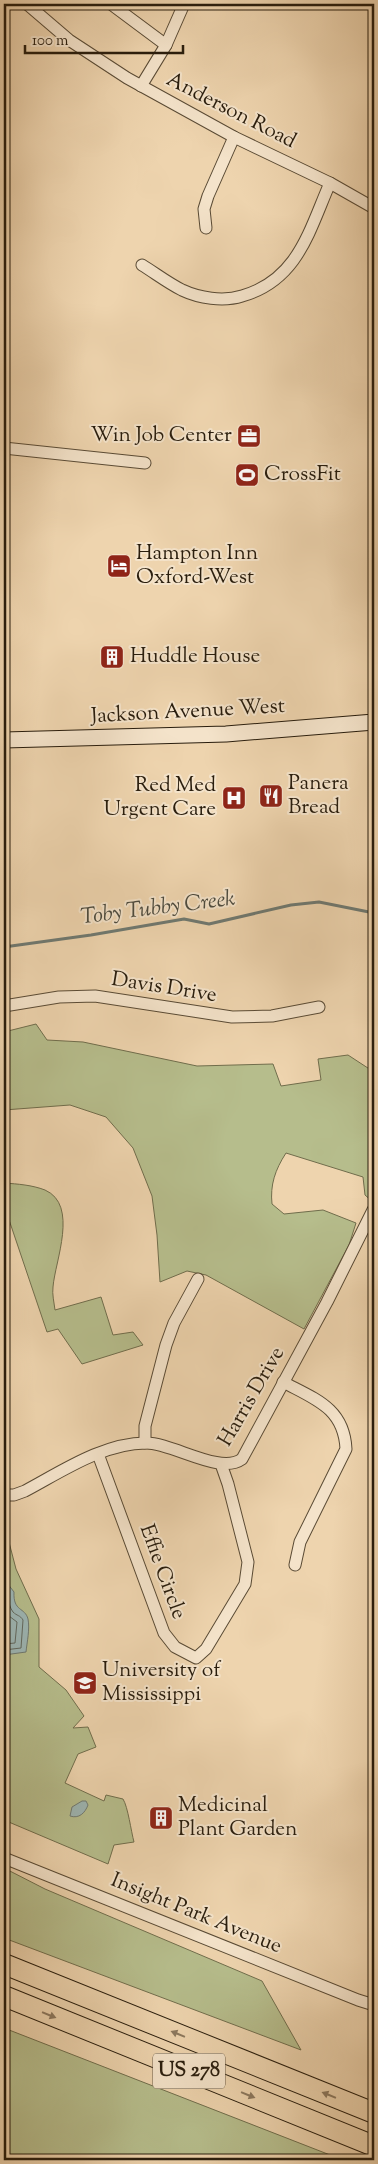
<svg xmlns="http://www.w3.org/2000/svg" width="378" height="2164" font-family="'Sorts Mill Goudy',serif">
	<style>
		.green { fill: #b6bd8c; stroke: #706d4c }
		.water { fill: #9db6b4; stroke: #6f7971 }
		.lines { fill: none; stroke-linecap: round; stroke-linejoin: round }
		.shore { stroke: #636a60; stroke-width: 1 }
		.stream { stroke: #6f7971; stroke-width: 3 }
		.minor-casing { stroke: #5a4b35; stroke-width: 13 }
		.secondary-casing { stroke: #291d0d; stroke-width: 17 }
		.motorway-casing { stroke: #291d0d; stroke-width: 22 }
		.minor { stroke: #f4e3ca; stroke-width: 11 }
		.secondary { stroke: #f4e3ca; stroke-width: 15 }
		.motorway { stroke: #eed4ae; stroke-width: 20 }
		.oneway { fill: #8c785e }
		.labels { text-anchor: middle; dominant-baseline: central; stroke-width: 4; stroke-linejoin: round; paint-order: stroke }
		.shield { fill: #f4e3ca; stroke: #665846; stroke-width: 1 }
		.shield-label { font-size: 20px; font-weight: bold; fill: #291d0d }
		.street-label { font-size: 21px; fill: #291d0d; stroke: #f4e3ca }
		.poi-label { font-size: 21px; fill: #291d0d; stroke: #f4e3ca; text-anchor: start }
		.water-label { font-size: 22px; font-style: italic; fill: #4c4b3f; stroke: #f4e3ca }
	</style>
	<rect width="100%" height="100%" fill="#eed4ae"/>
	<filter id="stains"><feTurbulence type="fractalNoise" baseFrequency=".004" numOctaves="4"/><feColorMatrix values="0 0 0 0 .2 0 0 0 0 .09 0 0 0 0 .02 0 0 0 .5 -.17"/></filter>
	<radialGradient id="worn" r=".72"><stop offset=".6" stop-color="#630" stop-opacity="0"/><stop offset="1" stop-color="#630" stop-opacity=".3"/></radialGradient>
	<g class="green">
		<path d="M 36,1024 L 47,1040 L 83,1042 L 197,1066 L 273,1064 L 281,1086 L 321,1080 L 318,1059 L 348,1055 L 374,1072 L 374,1203 L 365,1195 L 363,1177 L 286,1153 C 275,1170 270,1185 272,1204 L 284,1214 L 323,1210 L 356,1223 L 349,1245 L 304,1329 L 206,1275 L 187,1271 L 160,1282 L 157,1235 L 152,1196 L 133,1148 L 106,1117 L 70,1105 L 4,1110 L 4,1032 Z"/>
		<path d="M 4,1183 C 18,1184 32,1185 45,1190 C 79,1205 55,1261 53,1287 C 52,1294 54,1302 55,1310 L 101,1297 L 113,1335 L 133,1332 L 143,1345 L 82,1364 L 58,1329 L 47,1332 L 4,1205 Z"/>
		<path d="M 4,1523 L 16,1569 L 39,1619 L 39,1667 L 66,1690 L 84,1716 L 73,1728 L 88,1727 L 96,1747 L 78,1754 L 65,1783 L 104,1801 L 106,1795 L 123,1799 C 128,1807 131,1831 134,1842 L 114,1845 L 108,1864 L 4,1820 Z"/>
		<polygon points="4,1868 45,1889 262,1981 301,2050 4,1938"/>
		<polygon points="4,2028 343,2160 4,2160"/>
	</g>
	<g class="water">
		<path d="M 4,1579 L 14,1592 C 13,1612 25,1607 28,1619 C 30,1629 27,1642 26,1652 L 4,1655 Z"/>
		<path d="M 82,1801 L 86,1801 L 88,1805 C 85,1813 79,1819 70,1816 L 72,1807 Z"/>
	</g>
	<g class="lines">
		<g class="shore">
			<path d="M 4,1587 C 10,1595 7,1604 13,1612 C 17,1616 20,1615 23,1620 L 21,1648 L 4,1650"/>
			<polyline points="4,1605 9,1616 17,1622 15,1643 4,1644"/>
		</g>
		<polyline class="stream" points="4,947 91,935 184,919 209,924 291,905 319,902 374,913"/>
		<defs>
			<g id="minor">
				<polyline points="27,4 69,40 127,78 234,137 330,183 374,208"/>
				<polyline points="111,4 166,45"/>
				<polyline points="141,86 166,45 184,4"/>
				<polyline points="206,228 204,209 208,196 234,137"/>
				<path d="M 142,265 C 155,273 168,283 182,290 C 199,298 223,302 242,296 C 298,280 309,231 330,183"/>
				<polyline points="4,448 145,463"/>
				<polyline points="4,1006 59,997 95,996 232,1017 272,1016 319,1007"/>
				<path d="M 283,1382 C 315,1399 344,1408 346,1449 L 300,1542 L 295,1565"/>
				<polyline points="145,1443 145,1426 166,1345 174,1323 198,1279"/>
				<polyline points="98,1454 164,1633 175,1647 196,1658 206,1649 245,1584 248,1562 228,1484 221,1464"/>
				<path d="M 4,1495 L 14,1495 L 25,1491 C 61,1472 103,1443 146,1443 C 173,1443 220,1475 242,1459 L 327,1302 L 373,1210"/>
				<polyline points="4,1858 358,2000 374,2005"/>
			</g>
			<polyline id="secondary" points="4,740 226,734 374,722"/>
			<g id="motorway">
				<polyline points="4,1964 374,2113"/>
				<polyline points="4,1996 374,2146"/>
			</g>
		</defs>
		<use href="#minor" class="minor-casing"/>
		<use href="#secondary" class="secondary-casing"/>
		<use href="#motorway" class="motorway-casing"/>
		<use href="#minor" class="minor"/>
		<use href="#secondary" class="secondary"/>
		<use href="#motorway" class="motorway"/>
	</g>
	<defs><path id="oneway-solid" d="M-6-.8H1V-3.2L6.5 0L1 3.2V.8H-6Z" transform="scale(1.25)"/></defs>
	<g class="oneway">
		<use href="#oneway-solid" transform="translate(49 2015) rotate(22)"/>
		<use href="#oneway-solid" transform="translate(178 2034) rotate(-158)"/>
		<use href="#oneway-solid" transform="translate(248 2095) rotate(22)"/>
		<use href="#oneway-solid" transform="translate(329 2095) rotate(-158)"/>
	</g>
	<defs>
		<symbol id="office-square" viewBox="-11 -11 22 22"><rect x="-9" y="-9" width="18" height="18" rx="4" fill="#8f2418" stroke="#f4e3ca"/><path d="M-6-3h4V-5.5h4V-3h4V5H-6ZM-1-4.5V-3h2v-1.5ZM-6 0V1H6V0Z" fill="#fff"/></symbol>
		<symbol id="stadium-square" viewBox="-11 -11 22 22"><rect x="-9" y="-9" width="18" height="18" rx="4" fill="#8f2418" stroke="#f4e3ca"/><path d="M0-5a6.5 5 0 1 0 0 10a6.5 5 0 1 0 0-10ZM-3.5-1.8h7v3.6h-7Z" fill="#fff"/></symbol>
		<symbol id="hotel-square" viewBox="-11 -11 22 22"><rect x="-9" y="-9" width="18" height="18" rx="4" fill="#8f2418" stroke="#f4e3ca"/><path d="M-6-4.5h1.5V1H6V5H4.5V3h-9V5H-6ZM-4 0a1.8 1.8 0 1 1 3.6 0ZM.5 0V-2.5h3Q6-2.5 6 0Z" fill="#fff"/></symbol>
		<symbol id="building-square" viewBox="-11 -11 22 22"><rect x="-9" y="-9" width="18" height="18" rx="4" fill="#8f2418" stroke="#f4e3ca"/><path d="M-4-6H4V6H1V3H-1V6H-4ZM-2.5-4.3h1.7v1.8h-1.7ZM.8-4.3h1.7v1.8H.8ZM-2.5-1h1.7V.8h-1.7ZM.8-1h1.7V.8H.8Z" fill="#fff"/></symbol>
		<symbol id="restaurant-square" viewBox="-11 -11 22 22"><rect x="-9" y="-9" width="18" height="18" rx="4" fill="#8f2418" stroke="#f4e3ca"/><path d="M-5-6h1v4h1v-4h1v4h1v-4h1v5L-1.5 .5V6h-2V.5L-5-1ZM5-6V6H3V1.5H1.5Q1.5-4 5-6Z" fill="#fff"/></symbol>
		<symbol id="hospital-square" viewBox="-11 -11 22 22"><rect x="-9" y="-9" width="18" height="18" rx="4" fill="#8f2418" stroke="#f4e3ca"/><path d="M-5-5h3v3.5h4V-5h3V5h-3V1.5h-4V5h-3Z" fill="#fff"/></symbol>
		<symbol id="university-square" viewBox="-11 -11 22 22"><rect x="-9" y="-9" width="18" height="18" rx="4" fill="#8f2418" stroke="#f4e3ca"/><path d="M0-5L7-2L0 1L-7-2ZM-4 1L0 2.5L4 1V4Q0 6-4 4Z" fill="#fff"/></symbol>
	</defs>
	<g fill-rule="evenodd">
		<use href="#office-square" x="235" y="422" width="28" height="28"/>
		<use href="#stadium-square" x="233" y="461" width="28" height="28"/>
		<use href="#hotel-square" x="105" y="552" width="28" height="28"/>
		<use href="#building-square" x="98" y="643" width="28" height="28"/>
		<use href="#restaurant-square" x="257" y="782" width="28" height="28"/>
		<use href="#hospital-square" x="220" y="784" width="28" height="28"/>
		<use href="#university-square" x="71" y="1669" width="28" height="28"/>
		<use href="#building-square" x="147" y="1804" width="28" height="28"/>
	</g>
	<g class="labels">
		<rect class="shield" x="153" y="2053.5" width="72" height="35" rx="4"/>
		<g class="shield-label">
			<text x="189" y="2071">US 278</text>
		</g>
		<g class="street-label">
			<text transform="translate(231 111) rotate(27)">Anderson Road</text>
			<text transform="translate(188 712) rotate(-3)">Jackson Avenue West</text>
			<text transform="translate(164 988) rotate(9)">Davis Drive</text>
			<text transform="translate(252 1397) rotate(-60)">Harris Drive</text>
			<text transform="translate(162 1572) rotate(70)">Effie Circle</text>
			<text transform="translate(196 1914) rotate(22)">Insight Park Avenue</text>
		</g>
		<g class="poi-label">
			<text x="232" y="436" text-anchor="end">Win Job Center</text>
			<text x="264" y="475">CrossFit</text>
			<text x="136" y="554">Hampton Inn<tspan x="136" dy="24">Oxford-West</tspan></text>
			<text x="130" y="657">Huddle House</text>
			<text x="288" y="784">Panera<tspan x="288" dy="24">Bread</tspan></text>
			<text x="216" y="786" text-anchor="end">Red Med<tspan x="216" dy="24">Urgent Care</tspan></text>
			<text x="102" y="1671">University of<tspan x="102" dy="24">Mississippi</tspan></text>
			<text x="178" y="1806">Medicinal<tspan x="178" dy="24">Plant Garden</tspan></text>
		</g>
		<g class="water-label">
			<text transform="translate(158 909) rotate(-7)">Toby Tubby Creek</text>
		</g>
	</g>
	<rect width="378" height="2164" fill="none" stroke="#eed4ae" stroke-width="20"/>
	<rect x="5" y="5" width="368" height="2154" fill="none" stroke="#291d0d" stroke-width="2.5"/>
	<rect x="10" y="10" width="358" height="2144" fill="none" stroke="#291d0d"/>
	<path d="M25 45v8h158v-8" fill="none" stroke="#291d0d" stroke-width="2.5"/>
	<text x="32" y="45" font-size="15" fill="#291d0d" stroke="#f4e3ca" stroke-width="4" paint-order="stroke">100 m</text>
	<rect width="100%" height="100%" filter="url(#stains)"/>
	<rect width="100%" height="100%" fill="url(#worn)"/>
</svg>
